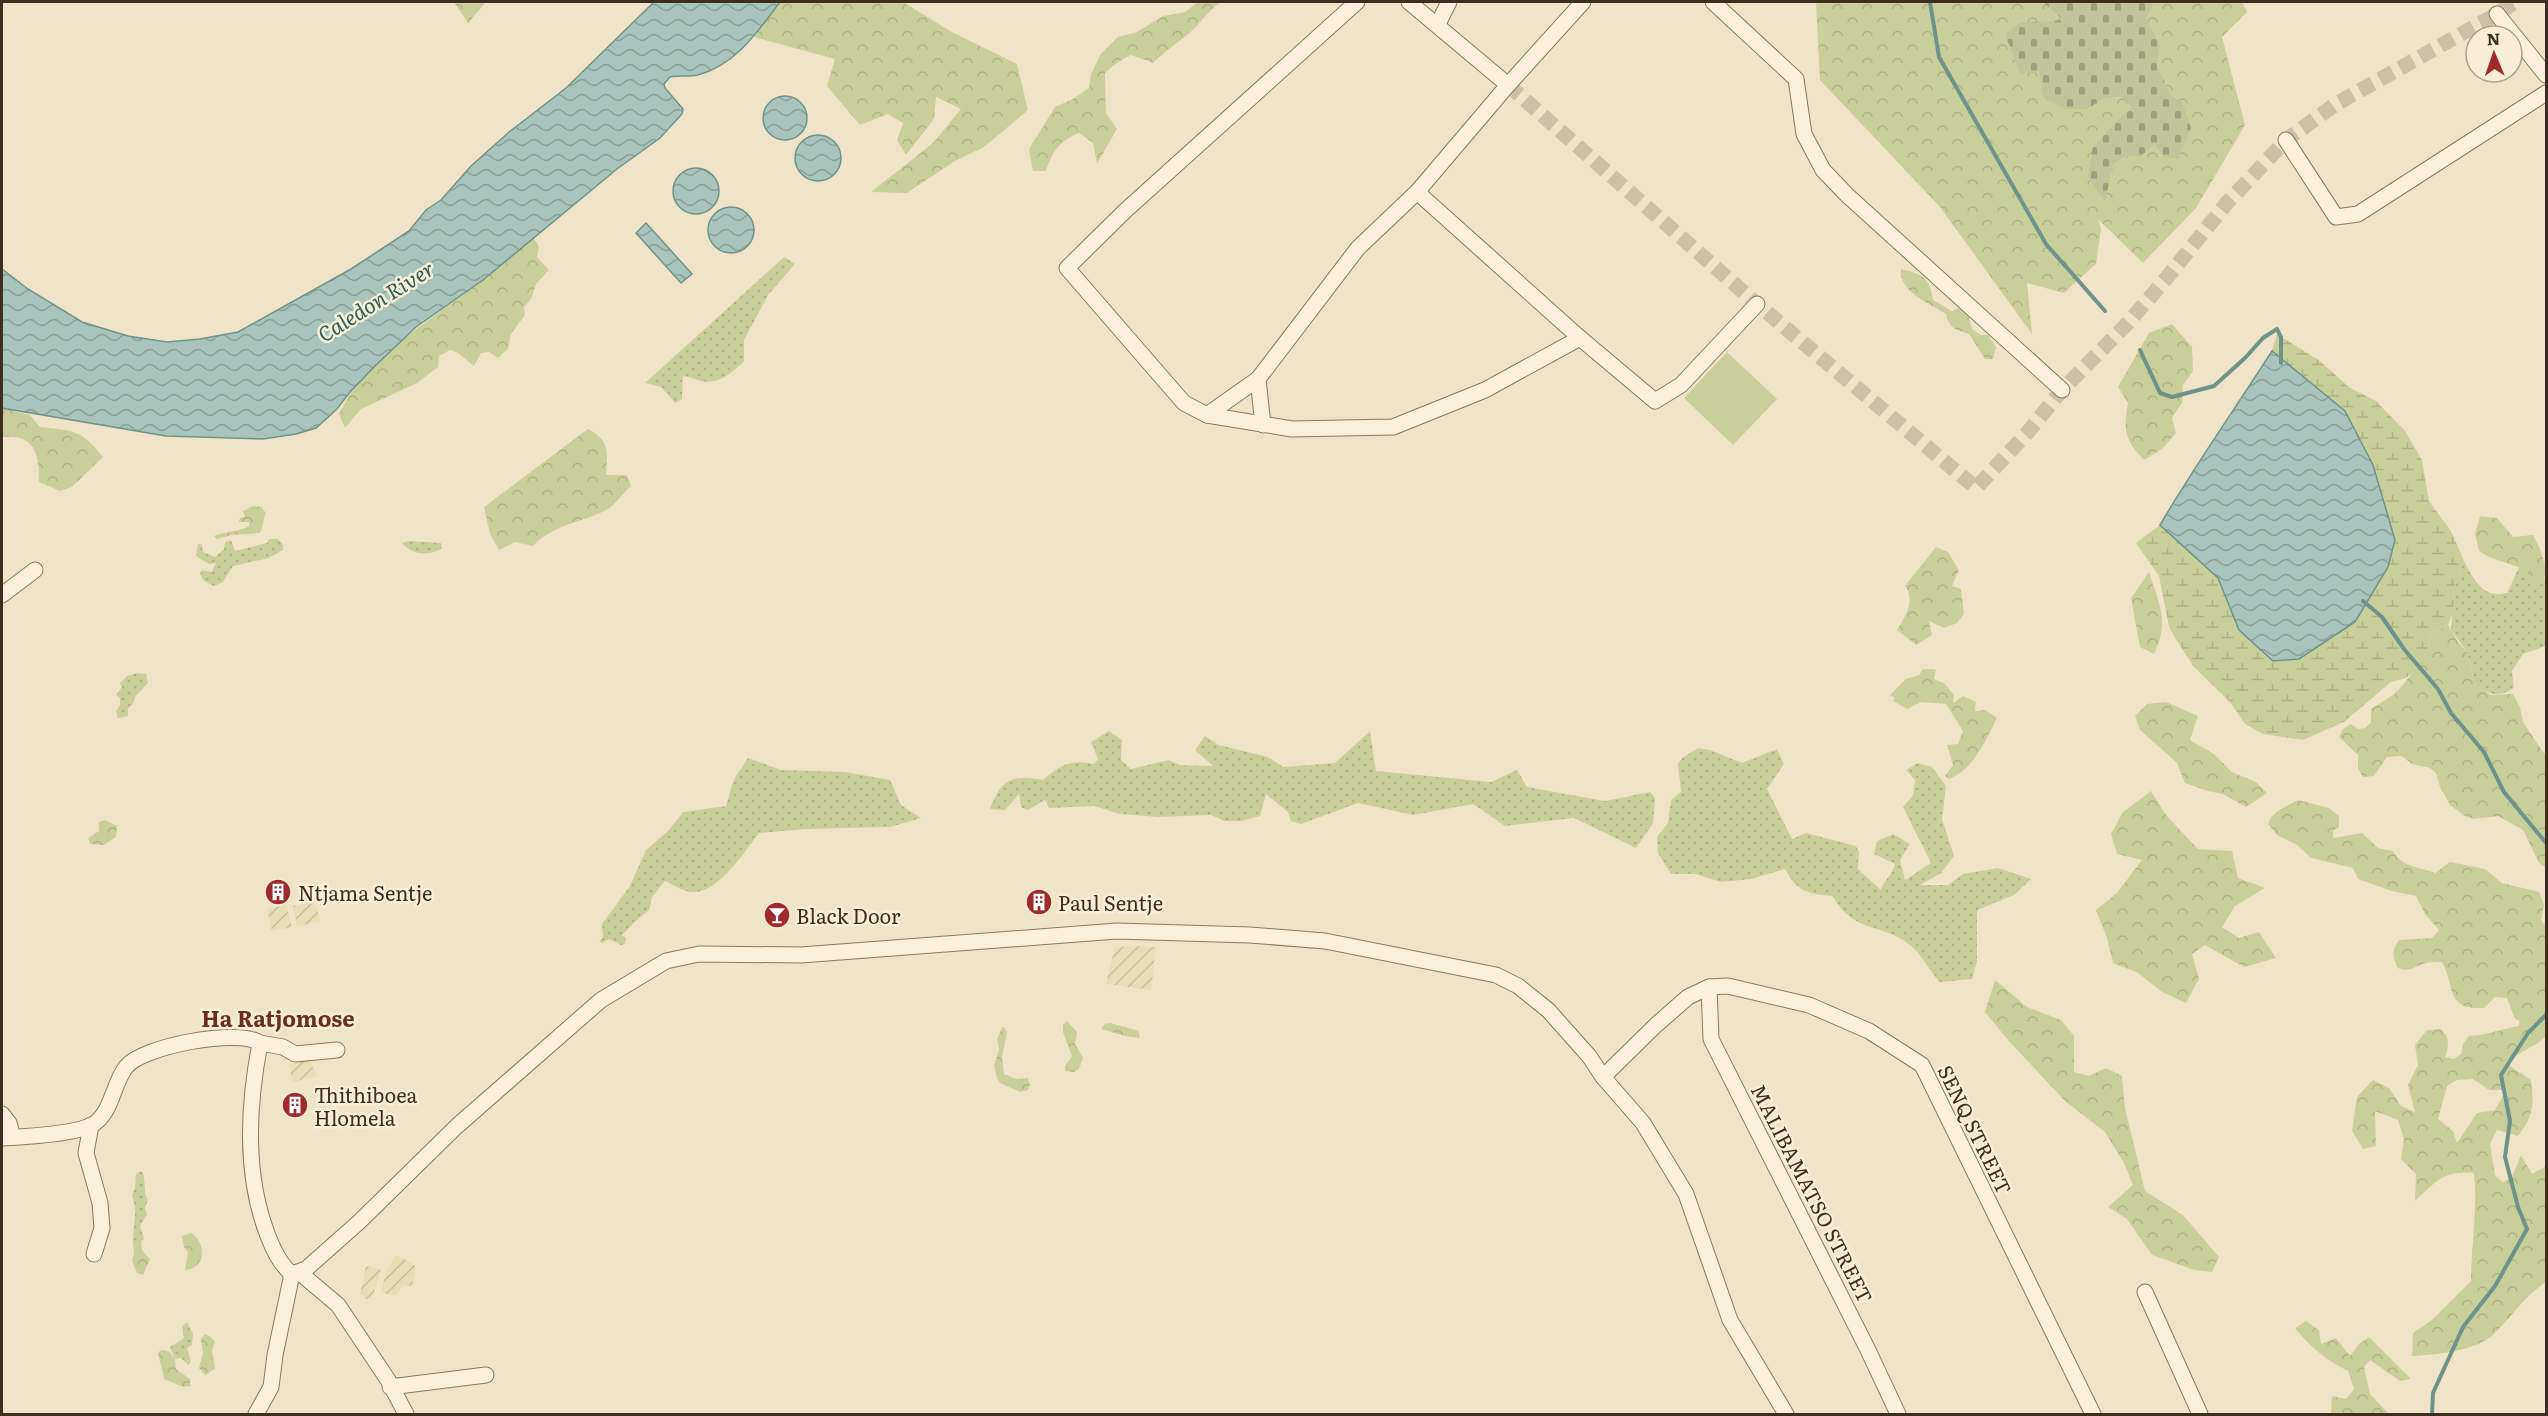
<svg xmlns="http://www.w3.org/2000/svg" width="2548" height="1416" font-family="Literata,serif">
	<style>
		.farmland { fill: url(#farmland-furrows) }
		.green { fill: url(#green-dots) }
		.forest { fill: url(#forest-crowns); fill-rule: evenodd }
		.wetland { fill: url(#wetland-marsh) }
		.cemetery { fill: url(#cemetery-stones) }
		.pitch { fill: #c9cf9b }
		.water { fill: url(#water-waves); stroke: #6f938a; stroke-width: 1.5 }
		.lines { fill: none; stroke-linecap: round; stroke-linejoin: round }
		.stream { stroke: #6f938a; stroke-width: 4 }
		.minor-tunnel { stroke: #ccc0a6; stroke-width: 15; stroke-dasharray: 15 8; stroke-linecap: butt }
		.minor-casing { stroke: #8d765c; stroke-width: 17 }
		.minor { stroke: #faf1dc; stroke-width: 15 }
		.labels { text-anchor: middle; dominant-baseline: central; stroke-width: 5; stroke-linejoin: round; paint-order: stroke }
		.poi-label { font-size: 20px; fill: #3d2e20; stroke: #f7eed8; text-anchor: start }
		.street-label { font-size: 20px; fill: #3d2e20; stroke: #f7eed8 }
		.water-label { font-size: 21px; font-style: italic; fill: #2f5d5a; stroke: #f7eed8 }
		.quarter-label { font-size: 22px; font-weight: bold; fill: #6b2e1e; stroke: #f7eed8 }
	</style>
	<defs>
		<pattern id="farmland-furrows" width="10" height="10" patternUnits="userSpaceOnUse" patternTransform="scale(1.5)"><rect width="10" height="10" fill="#e6deb5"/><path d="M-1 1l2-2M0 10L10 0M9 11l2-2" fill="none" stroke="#c6bf9b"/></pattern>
		<pattern id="green-dots" width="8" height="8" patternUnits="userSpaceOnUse" patternTransform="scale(1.5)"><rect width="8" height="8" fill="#c9cf9b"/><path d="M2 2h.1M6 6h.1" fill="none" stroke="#aeb285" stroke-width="1.8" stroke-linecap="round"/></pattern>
		<pattern id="forest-crowns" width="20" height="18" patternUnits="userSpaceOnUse" patternTransform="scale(1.5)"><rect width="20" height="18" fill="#c9cf9b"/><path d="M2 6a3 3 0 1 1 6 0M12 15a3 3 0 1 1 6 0" fill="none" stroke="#aeb285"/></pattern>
		<pattern id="wetland-marsh" width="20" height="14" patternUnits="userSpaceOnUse" patternTransform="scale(1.5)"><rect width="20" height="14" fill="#c9cf9b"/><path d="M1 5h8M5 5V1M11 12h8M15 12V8" fill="none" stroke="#aeb285"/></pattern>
		<pattern id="cemetery-stones" width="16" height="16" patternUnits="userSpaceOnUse" patternTransform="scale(1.5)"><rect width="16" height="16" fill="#bfc49a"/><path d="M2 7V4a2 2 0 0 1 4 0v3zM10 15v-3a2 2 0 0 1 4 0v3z" fill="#9ca07d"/></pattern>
		<pattern id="water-waves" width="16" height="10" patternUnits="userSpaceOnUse" patternTransform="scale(1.5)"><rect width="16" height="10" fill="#a9c4bc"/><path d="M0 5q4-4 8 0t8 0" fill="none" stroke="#8ba098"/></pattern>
	</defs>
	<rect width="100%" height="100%" fill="#f0e4c8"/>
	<g class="farmland">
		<polygon points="314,901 321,921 297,926 293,906"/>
		<polygon points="286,905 292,927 272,931 267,909"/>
		<polygon points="1138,946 1156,947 1151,990 1106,984 1115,947"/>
		<polygon points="309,1060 318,1076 293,1082 288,1064"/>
		<polygon points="395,1256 399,1256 416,1266 412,1286 403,1285 397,1295 390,1295 381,1292 386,1272"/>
		<polygon points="366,1266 381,1270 372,1299 366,1299 360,1294"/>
	</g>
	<g class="green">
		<path d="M 784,257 L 795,264 L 768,295 L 744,340 L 744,361 C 733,372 719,385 701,381 C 694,379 691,377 683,376 L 682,399 L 675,403 L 661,387 L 645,383 Z"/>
		<polygon points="269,539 278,539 283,545 283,550 269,558 233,566 223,582 214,586 204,581 200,574 202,570 212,572 216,563 209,564 196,556 198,544 202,544 203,552 215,557 224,549 225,542 231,540 235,551 267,543"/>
		<path d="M 409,541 L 441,543 L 442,548 C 429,557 412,555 402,543 Z"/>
		<path d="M 2464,561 C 2474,580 2483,599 2507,593 L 2519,567 L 2530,571 L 2543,586 L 2546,575 L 2546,646 L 2523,654 L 2512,671 L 2514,688 C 2498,698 2490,695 2475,685 L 2467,652 L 2451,630 L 2454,587 Z"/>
		<polygon points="138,673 146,674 148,683 135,697 133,704 128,709 128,716 118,718 116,711 120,705 120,698 116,695 122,687 120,683 127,676"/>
		<path d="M 1109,731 L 1122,740 L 1121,760 L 1131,769 L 1169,760 L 1180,765 L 1213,766 L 1195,750 L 1205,736 L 1219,745 L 1268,757 L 1283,767 L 1335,763 L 1370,731 L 1376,771 L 1491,782 L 1517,770 L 1527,787 L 1605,801 L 1650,792 L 1655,798 L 1653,823 L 1636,848 L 1574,818 L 1505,826 L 1473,804 L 1413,815 L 1358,803 L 1301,824 L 1291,821 L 1288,812 L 1266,794 L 1260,816 L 1241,821 L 1224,821 L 1211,815 L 1158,817 L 1120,814 L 1094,806 L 1049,808 L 1045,800 L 1028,810 L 1021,807 L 1019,794 L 1005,810 L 990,809 C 1002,778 1011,775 1043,780 C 1061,764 1070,760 1094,764 L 1098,759 L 1091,742 Z"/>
		<path d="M 1698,748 L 1710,750 L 1742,763 L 1777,749 L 1784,764 L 1767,789 L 1792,839 L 1806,833 L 1856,846 L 1859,852 L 1858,869 L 1881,890 C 1884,880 1892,875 1895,864 L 1874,854 L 1877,841 L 1893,834 L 1910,844 L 1900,860 L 1905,880 L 1931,863 L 1903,807 L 1913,795 L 1915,780 L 1906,770 L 1918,763 L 1932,767 L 1946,786 L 1942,819 L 1954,856 L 1941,873 L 1920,885 L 1948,885 L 1963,874 L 1998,868 L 2031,879 L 2014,895 L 1977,910 L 1977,961 L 1972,979 L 1939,982 C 1930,970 1921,954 1910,945 C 1881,922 1853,934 1833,896 C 1809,894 1797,892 1785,869 L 1751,879 L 1721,882 L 1695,874 L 1671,874 L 1658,853 L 1657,837 L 1668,823 L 1671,800 L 1681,792 L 1678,764 L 1682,758 Z"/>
		<path d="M 748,758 L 781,770 L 845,772 L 890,780 L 901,805 L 921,818 L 890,827 L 806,829 L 759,833 C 744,852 715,900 686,891 C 679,889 672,884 665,881 L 652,897 L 649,910 L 638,919 L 622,935 L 626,938 L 625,944 L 621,945 L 609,939 L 603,943 L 599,941 L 603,938 L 602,924 L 630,886 L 646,850 L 668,831 L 683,812 L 726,806 L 734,779 Z"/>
		<path d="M 140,1171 L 143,1173 C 146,1182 143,1193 148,1200 L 145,1208 L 147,1214 L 140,1226 L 144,1239 L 136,1246 L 133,1243 C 133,1222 138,1216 132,1195 L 135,1188 L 136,1174 Z"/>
		<polygon points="187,1322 193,1334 192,1345 187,1348 191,1362 188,1365 181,1358 175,1359 170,1347 184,1338 182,1326"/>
	</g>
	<g class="forest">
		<polygon points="454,2 486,2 468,23"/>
		<polygon points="780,2 903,2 952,32 1017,64 1028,110 984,147 955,161 907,193 871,192 933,143 961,109 936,97 934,119 906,155 897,140 903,123 888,114 860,125 827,86 835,59 754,37"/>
		<path d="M 1198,2 L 1222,2 C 1210,8 1203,20 1194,29 C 1181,41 1166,50 1153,63 L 1131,55 L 1118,62 L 1105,73 L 1106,113 L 1117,129 L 1097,164 L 1093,143 L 1079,133 C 1059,141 1053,151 1046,171 L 1033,171 L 1029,149 L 1055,107 L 1073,99 L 1089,88 L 1091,74 L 1101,54 L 1118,37 L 1137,32 L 1163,16 L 1185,12 Z"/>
		<polygon points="1816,2 2043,2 2063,20 2005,34 2012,49 2087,109 2104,98 2124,97 2131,108 2093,146 2105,201 2112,164 2128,155 2171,96 2156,66 2160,43 2146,19 2153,6 2152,2 2242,2 2247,12 2222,37 2245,125 2196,208 2143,263 2098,219 2101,229 2096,264 2064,293 2027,283 2032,334 1940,207 1820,80"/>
		<path d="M 533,237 L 539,247 L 537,257 L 549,270 L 536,284 L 531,299 L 524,307 L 525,315 L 511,334 L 508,349 L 498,358 L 489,352 L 481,353 L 474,366 L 458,353 L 450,350 L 439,356 L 438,367 L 417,383 L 361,409 L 345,428 L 339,414 C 369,353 433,320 484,279 C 501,266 517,251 533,237 Z"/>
		<path d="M 1901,269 C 1922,274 1930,277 1933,300 L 1952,311 L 1959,308 L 1967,311 L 1972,329 L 1981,335 L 1988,335 L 1996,347 L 1993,359 L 1985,359 L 1969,334 C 1956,329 1950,330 1946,314 C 1931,304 1898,292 1901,269 Z"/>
		<path d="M 2172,324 L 2192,347 L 2193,371 L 2183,385 L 2182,403 L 2172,418 L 2176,433 L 2163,448 L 2144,460 C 2125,440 2123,430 2128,403 L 2118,387 L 2149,333 Z"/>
		<path d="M 2,408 L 30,415 L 40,427 C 74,431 81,429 103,457 L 72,487 L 60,491 L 39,482 C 39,453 35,434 2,437 Z"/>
		<path d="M 588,429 C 611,441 607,453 606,475 L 627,475 L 631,486 C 623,493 616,504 608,509 C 583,523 553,524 533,546 L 515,542 L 499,550 L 490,534 L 484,507 Z"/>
		<path d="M 253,506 L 261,507 L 266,513 C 262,520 265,525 259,533 L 232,535 L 217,539 L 214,536 C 225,531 238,533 249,526 L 249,522 L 239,522 L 240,518 L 245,517 L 243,511 Z"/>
		<path d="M 2480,516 L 2497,518 L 2513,537 L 2533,535 C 2543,554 2548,565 2543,587 L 2531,581 L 2529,571 L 2489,557 L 2479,551 L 2475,534 Z"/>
		<path d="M 1936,547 L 1948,552 L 1959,570 L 1952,586 L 1961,589 L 1964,614 L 1957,623 L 1944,628 L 1929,621 L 1932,635 L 1916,645 L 1897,630 C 1905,617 1916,601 1905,586 Z"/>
		<path d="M 2149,572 C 2159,604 2170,622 2154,654 L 2140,647 L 2131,598 Z"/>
		<polygon points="2448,625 2458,642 2467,652 2475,685 2491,695 2513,694 2520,707 2523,722 2543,752 2546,754 2546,868 2539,863 2523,830 2498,816 2474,819 2465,816 2450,805 2440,787 2436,773 2430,768 2412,764 2402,756 2387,757 2374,776 2363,777 2358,769 2358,755 2339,737 2343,729 2351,724 2358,729 2365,728 2371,722 2371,709 2393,695 2402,686 2425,656 2432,633"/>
		<path d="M 1923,669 L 1936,669 L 1934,679 L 1944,683 L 1954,695 L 1953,703 L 1963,696 L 1976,702 L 1975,711 L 1985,710 L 1997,718 C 1986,740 1974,769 1949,779 L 1945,776 L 1953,765 L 1947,745 L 1958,744 L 1963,731 L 1946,704 L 1921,702 L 1907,709 L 1893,701 L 1895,698 L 1890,695 L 1906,679 L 1919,675 Z"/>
		<polygon points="2166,702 2198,716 2190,740 2214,754 2232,772 2256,782 2267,793 2246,807 2223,794 2208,791 2185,783 2177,763 2140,730 2135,716 2147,704"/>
		<polygon points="2151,791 2166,815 2198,849 2232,851 2238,878 2265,888 2235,906 2222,927 2239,938 2259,932 2276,958 2244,967 2205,945 2192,954 2199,979 2186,1003 2162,992 2138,973 2113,963 2107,938 2096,910 2117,893 2142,860 2117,854 2111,834 2123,812"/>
		<path d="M 2298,800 L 2329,808 L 2339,816 L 2339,827 L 2333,831 L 2333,838 L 2362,833 L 2378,848 L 2393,851 C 2401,867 2420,867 2435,873 L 2450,862 L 2485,869 L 2502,883 L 2539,892 L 2544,905 L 2541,920 L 2546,927 L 2546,1036 C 2535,1048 2518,1051 2507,1064 L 2531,1080 C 2534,1105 2534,1115 2518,1136 L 2497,1130 L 2490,1144 L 2495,1176 L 2503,1182 L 2512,1177 L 2521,1155 L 2532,1174 L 2546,1166 L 2546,1282 C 2524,1296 2512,1317 2493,1335 C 2475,1351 2435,1355 2412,1356 L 2413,1333 L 2432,1320 L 2471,1281 C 2471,1245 2478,1209 2474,1173 C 2443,1170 2436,1182 2415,1201 L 2416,1174 L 2401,1159 L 2404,1139 L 2398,1120 L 2375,1111 L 2376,1146 L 2363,1149 L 2352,1131 L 2357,1097 L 2373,1080 L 2389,1088 L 2401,1106 L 2415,1112 L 2408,1085 L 2418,1065 L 2415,1045 L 2427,1030 L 2441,1029 C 2450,1038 2449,1045 2445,1057 L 2454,1059 L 2461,1054 L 2463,1044 L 2469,1036 C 2489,1035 2500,1029 2519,1026 L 2519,1021 L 2514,1017 L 2507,998 L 2495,997 L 2484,1008 C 2444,1010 2456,987 2442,962 C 2437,962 2431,962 2426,963 C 2415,966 2410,973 2398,968 C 2392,956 2392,950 2399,940 L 2432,938 L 2439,930 L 2425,914 L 2416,896 L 2392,891 L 2358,879 L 2353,868 L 2311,858 L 2297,845 L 2277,835 L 2268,824 C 2271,811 2288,806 2298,800 ZM 2473,1079 L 2489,1090 L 2506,1090 L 2495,1110 L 2477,1113 L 2457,1143 L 2453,1131 L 2438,1119 L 2447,1086 L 2457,1080 Z"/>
		<polygon points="105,820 117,826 116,837 104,845 90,844 88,838 99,831 99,822"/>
		<polygon points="1995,980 2027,1007 2061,1020 2074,1036 2074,1072 2089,1076 2106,1068 2122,1076 2125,1108 2145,1191 2183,1215 2219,1257 2212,1272 2194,1270 2152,1255 2127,1219 2108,1207 2133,1185 2124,1163 2105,1132 2065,1101 2007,1039 1985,1012"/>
		<polygon points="1067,1021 1077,1032 1075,1044 1083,1058 1079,1069 1074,1072 1065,1071 1065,1066 1072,1056 1063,1032 1063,1025"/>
		<polygon points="1110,1023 1136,1030 1139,1032 1140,1038 1125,1036 1101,1029 1105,1024"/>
		<polygon points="1003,1026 1007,1032 1002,1057 1004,1074 1017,1079 1028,1078 1030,1085 1028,1090 1020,1092 1000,1083 997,1078 994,1066 999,1050 997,1039"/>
		<path d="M 192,1233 C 206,1244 207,1268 185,1270 L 188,1252 L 184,1247 L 182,1236 Z"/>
		<polygon points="141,1241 142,1250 150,1259 143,1275 137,1273 132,1261 134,1253 133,1243 136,1246"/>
		<path d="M 2306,1321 L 2319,1330 L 2321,1344 L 2336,1338 L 2350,1356 L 2359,1344 L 2369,1337 L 2411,1379 L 2400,1381 L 2370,1360 L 2364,1367 L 2370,1394 L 2389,1414 L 2331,1414 L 2332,1396 L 2346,1399 L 2354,1389 L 2348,1371 C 2326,1360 2310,1347 2295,1328 Z"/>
		<polygon points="205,1334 211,1337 215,1342 212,1350 215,1369 205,1375 199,1368 203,1353 201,1339"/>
		<path d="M 163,1350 L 170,1352 L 175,1359 L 176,1369 L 190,1379 L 190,1386 L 183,1387 L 164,1379 C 163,1369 159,1362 158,1352 Z"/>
	</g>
	<polygon class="wetland" points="2277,334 2320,361 2350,388 2376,401 2405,431 2422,460 2429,501 2451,531 2464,561 2454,587 2453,612 2448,625 2432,633 2425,656 2414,671 2406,678 2391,682 2344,722 2303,740 2263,734 2245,724 2230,702 2193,666 2177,641 2169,627 2159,576 2136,543 2160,525 2218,578 2239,630 2355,622 2388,567 2395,540 2384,501 2373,465 2345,411 2272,351"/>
	<polygon class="cemetery" points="2043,2 2152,2 2153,6 2146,19 2160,43 2157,66 2171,96 2182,102 2191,128 2178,159 2163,157 2155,143 2140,157 2128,155 2113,164 2105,202 2088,177 2093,146 2131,107 2123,97 2105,98 2087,109 2066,109 2044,98 2039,72 2020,74 2005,34 2020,23 2063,20"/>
	<polygon class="pitch" points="1727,352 1777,399 1733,445 1684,398"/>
	<g class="water">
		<path d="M 654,2 L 780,2 C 758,31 736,65 698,75 C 689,77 679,75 670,77 L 664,84 L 665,88 L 683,109 L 682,114 L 660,138 L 617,169 L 483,280 L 416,327 L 374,367 L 350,392 L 337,409 L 316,428 L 296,434 L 263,439 L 166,436 L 2,408 L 2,269 L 28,289 L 82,322 L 128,336 L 167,342 L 200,339 L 238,332 L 351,269 L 409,231 L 426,210 L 441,200 L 471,166 L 508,133 L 566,88 Z"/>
		<circle cx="785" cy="118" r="22"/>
		<circle cx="818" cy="158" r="23"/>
		<circle cx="696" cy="191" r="23"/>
		<circle cx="731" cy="230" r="23"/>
		<polygon points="646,223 692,274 681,283 636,233"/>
		<path d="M 2272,351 L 2345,411 L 2373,465 L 2395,540 L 2388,567 L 2355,622 L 2299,659 L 2273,661 L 2239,630 L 2218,578 L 2160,525 C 2195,465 2235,409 2272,351 Z"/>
	</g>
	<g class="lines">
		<g class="stream">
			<polyline points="1930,2 1939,57 2046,244 2105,311"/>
			<polyline points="2140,350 2160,393 2172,397 2214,386 2245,358 2263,338 2277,329 2281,337 2281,363"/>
			<polyline points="2363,601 2382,617 2404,649 2438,689 2451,713 2484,752 2504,792 2546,843"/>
			<polyline points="2432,1414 2433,1393 2463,1327 2495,1286 2527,1229 2518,1207 2505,1157 2510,1121 2501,1075 2528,1033 2546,1015"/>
		</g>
		<polyline class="minor-tunnel" points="1508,85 1757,304 1976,488 2028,432 2062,390 2126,325 2165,280 2226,204 2286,140 2336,104 2497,14 2515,2"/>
		<defs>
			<g id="minor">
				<polyline points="1357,2 1126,210 1067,268 1184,403 1207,415 1258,379 1358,248 1417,192 1508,85 1409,2"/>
				<polyline points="1713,2 1796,79 1804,134 1823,170 1847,195 2062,390"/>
				<polyline points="2497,14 2546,75"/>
				<polyline points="1438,24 1449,2"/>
				<polyline points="1508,85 1583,2"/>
				<polyline points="2286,140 2336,217 2358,214 2546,93"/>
				<polyline points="1417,192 1580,338 1655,401 1681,385 1757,304"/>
				<polyline points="1258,379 1263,425"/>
				<polyline points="1207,415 1292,429 1393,427 1485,390 1580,338"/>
				<polyline points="2,595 35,570"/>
				<polyline points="1709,987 1711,1039 1868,1350 1898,1414"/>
				<polyline points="260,1043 283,1047 295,1054 337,1050"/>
				<polyline points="1603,1077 1656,1025 1688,997 1709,987 1728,986 1809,1005 1869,1031 1922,1065 2093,1414"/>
				<polyline points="2,1114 9,1123 13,1137"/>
				<polyline points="91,1125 86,1153 100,1203 102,1228 94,1254"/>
				<path d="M 2,1138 C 22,1137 75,1134 92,1125 C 112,1114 113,1083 126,1067 C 142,1046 239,1028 260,1043 C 248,1106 244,1174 268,1236 C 273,1249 280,1265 292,1274 L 306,1269 L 359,1222 L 457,1126 L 601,1000 L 666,961 L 699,954 L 801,955 L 1117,931 L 1250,935 L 1325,941 L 1496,975 L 1518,986 L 1548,1010 L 1589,1056 L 1603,1077 L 1643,1123 L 1686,1194 L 1730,1320 L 1786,1414"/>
				<polyline points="300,1273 338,1305 388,1380 406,1414"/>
				<polyline points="2145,1292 2200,1414"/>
				<polyline points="390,1387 486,1375"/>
				<polyline points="256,1414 271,1387 275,1355 292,1274"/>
			</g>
		</defs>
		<use href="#minor" class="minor-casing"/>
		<use href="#minor" class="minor"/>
	</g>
	<defs>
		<symbol id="building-disc" viewBox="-11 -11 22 22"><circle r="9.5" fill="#9e2a2b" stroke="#f7eed8"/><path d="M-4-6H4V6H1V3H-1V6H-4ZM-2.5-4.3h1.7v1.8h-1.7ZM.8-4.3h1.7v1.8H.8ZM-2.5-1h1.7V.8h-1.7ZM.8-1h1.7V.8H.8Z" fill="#fff"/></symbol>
		<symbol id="bar-disc" viewBox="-11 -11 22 22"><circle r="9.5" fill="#9e2a2b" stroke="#f7eed8"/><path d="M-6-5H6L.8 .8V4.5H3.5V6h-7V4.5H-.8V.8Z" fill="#fff"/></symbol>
	</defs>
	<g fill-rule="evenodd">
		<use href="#building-disc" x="263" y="877" width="30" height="30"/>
		<use href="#building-disc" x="1024" y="887" width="30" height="30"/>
		<use href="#bar-disc" x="762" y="900" width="30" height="30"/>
		<use href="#building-disc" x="280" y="1090" width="30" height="30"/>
	</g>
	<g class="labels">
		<g class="poi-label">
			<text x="298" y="892">Ntjama Sentje</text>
			<text x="1058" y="902">Paul Sentje</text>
			<text x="796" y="915">Black Door</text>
			<text x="314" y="1094">Thithiboea<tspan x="314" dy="23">Hlomela</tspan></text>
		</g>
		<g class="street-label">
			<text transform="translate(1976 1129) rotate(64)">SENQ STREET</text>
			<text transform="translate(1813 1193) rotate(63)">MALIBAMATSO STREET</text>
		</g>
		<g class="water-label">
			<text transform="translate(375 300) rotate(-32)">Caledon River</text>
		</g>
		<g class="quarter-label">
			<text x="278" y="1017">Ha Ratjomose</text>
		</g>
	</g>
	<rect width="2548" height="1416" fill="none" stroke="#3d2e20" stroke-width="6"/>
	<g transform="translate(2494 54) rotate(358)"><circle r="28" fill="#f7eed8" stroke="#ada18e" stroke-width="1.5"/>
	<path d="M0-4.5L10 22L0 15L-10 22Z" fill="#9e2a2b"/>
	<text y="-9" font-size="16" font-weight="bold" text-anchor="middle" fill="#3d2e20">N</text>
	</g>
</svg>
